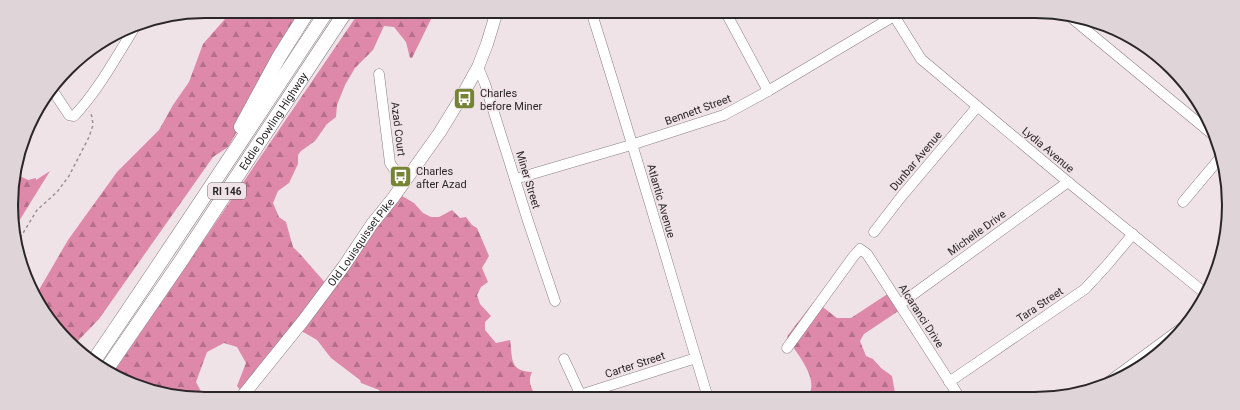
<svg xmlns="http://www.w3.org/2000/svg" width="1240" height="410" font-family="Roboto,sans-serif">
	<style>
		.forest { fill: url(#forest-firs) }
		.lines { fill: none; stroke-linecap: round; stroke-linejoin: round }
		.minor-casing { stroke: #8b8184; stroke-width: 11 }
		.major-casing { stroke: #8b8184; stroke-width: 13 }
		.highway-casing { stroke: #8b8184; stroke-width: 15 }
		.path { stroke: #9a9194; stroke-width: 1.5; stroke-dasharray: 3 3; stroke-linecap: butt }
		.minor { stroke: #fff; stroke-width: 10 }
		.major { stroke: #fff; stroke-width: 12 }
		.highway { stroke: #fff; stroke-width: 14 }
		.labels { text-anchor: middle; dominant-baseline: central; stroke-width: 3; stroke-linejoin: round; paint-order: stroke }
		.shield { fill: #efe3e7; stroke: #665f61; stroke-width: 1 }
		.shield-label { font-size: 10px; font-weight: bold; fill: #2b2728 }
		.poi-label { font-size: 11px; fill: #2b2728; stroke: #efe3e7; text-anchor: start }
		.street-label { font-size: 11px; fill: #2b2728; stroke: #efe3e7 }
		.rim { fill: none; stroke: #2b2728; stroke-width: 2 }
	</style>
	<defs>
		<pattern id="forest-firs" width="22" height="20" patternUnits="userSpaceOnUse"><rect width="22" height="20" fill="#de89a9"/><path d="M5 1l3.5 6h-7zM16 11l3.5 6h-7z" fill="#b4708a"/></pattern>
	</defs>
	<rect width="100%" height="100%" fill="#efe3e7"/>
	<g class="forest">
		<polygon points="232,11 307,11 228,147 213,157 99,319 75,344 44,313 36,295 68,240 117,172 159,130 173,105 189,82 203,44"/>
		<path d="M 360,11 L 435,11 L 412,58 L 410,58 L 406,42 L 394,27 L 384,26 L 373,50 L 355,68 L 345,85 L 337,105 L 336,117 L 327,124 L 315,141 L 301,151 L 298,155 L 298,164 L 289,183 L 278,191 L 273,203 L 279,217 L 286,222 L 293,247 L 300,254 L 328,286 L 397,193 L 414,203 L 423,213 L 431,217 L 439,217 L 452,210 L 460,218 L 466,217 L 472,225 L 477,228 L 489,256 L 482,268 L 488,282 L 481,287 L 477,295 L 480,304 L 491,316 L 485,322 L 485,330 L 496,343 L 510,340 C 513,357 508,371 532,372 C 527,383 532,389 537,398 L 384,399 L 379,390 L 361,383 L 360,380 L 331,358 L 317,340 L 298,329 L 243,394 L 237,386 L 246,363 L 237,347 L 224,343 L 207,352 L 196,382 L 205,399 L 155,392 L 113,373 Z"/>
		<polygon points="16,169 20,176 28,180 36,178 36,180 50,171 16,226 13,180"/>
		<path d="M 892,291 L 903,308 L 864,334 L 860,341 L 866,356 L 873,359 L 881,368 L 892,376 L 895,393 L 907,398 L 806,398 C 823,382 796,353 787,338 L 788,335 L 812,304 L 815,301 L 837,318 L 851,318 Z"/>
	</g>
	<g class="lines">
		<defs>
			<g id="minor">
				<path d="M 591,11 C 632,140 669,269 708,398"/>
				<polyline points="725,11 768,91"/>
				<polyline points="891,11 921,59 1068,182 1206,294"/>
				<polyline points="1068,15 1212,134"/>
				<polyline points="478,67 485,84 528,221 555,301"/>
				<polyline points="379,74 390,163 394,169 405,181"/>
				<path d="M 53,91 L 69,115 L 74,116 C 98,91 118,54 136,25"/>
				<polyline points="515,179 631,145 724,115 768,91 894,16"/>
				<polyline points="1183,202 1220,158"/>
				<polyline points="874,232 901,197 977,107"/>
				<polyline points="900,304 1068,182"/>
				<polyline points="787,348 853,257 860,249 867,254 960,398"/>
				<polyline points="564,359 582,398"/>
				<polyline points="949,382 1085,289 1107,265 1133,234"/>
				<polyline points="1107,383 1183,327"/>
				<polyline points="580,395 696,358"/>
			</g>
			<g id="major">
				<path id="s1" d="M 240,399 L 303,321 L 344,266 L 372,224 L 393,198 L 440,132 L 462,96 L 478,67 L 487,44 L 497,11"/>
			</g>
			<g id="highway">
				<polyline points="241,127 279,57 308,11"/>
				<path d="M 93,362 C 172,246 250,128 327,11"/>
				<path id="s2" d="M 106,370 L 181,261 L 346,11"/>
			</g>
		</defs>
		<use href="#minor" class="minor-casing"/>
		<use href="#major" class="major-casing"/>
		<use href="#highway" class="highway-casing"/>
		<polyline class="path" points="17,243 37,210 57,192 69,176 89,137 93,125 92,117 90,111"/>
		<use href="#minor" class="minor"/>
		<use href="#major" class="major"/>
		<use href="#highway" class="highway"/>
	</g>
	<defs>
		<symbol id="bus-square" viewBox="-11 -11 22 22"><rect x="-9" y="-9" width="18" height="18" rx="4" fill="#758534" stroke="#efe3e7"/><path d="M-5-6H5V4H4V6H2V4H-2V6H-4V4H-5ZM-3.5-4V0h7V-4ZM-3.5 1.2v1.5H-2V1.2ZM2 1.2v1.5H3.5V1.2Z" fill="#fff"/></symbol>
	</defs>
	<g fill-rule="evenodd">
		<use href="#bus-square" x="452" y="86" width="25" height="25"/>
		<use href="#bus-square" x="388" y="164" width="25" height="25"/>
	</g>
	<g class="labels">
		<rect class="shield" x="208" y="183" width="38" height="16" rx="3"/>
		<g class="shield-label">
			<text x="227" y="191">RI 146</text>
		</g>
		<g class="poi-label">
			<text x="480" y="93">Charles<tspan x="480" dy="13">before Miner</tspan></text>
			<text x="416" y="171">Charles<tspan x="416" dy="13">after Azad</tspan></text>
		</g>
		<g class="street-label">
			<text transform="translate(698 110) rotate(-20)">Bennett Street</text>
			<text stroke="none"><textPath href="#s2" startOffset="300">Eddie Dowling Highway</textPath></text>
			<text transform="translate(398 129) rotate(83)">Azad Court</text>
			<text transform="translate(1048 150) rotate(40)">Lydia Avenue</text>
			<text transform="translate(916 161) rotate(-50)">Dunbar Avenue</text>
			<text transform="translate(528 180) rotate(73)">Miner Street</text>
			<text transform="translate(661 201) rotate(74)">Atlantic Avenue</text>
			<text transform="translate(977 233) rotate(-36)">Michelle Drive</text>
			<text stroke="none"><textPath href="#s1" startOffset="198">Old Louisquisset Pike</textPath></text>
			<text transform="translate(1040 305) rotate(-34)">Tara Street</text>
			<text transform="translate(921 316) rotate(57)">Alcaranci Drive</text>
			<text transform="translate(635 365) rotate(-18)">Carter Street</text>
		</g>
	</g>
	<path d="M0 0H1240V410H0ZM205 18H1035A187 187 0 0 1 1222 205V205A187 187 0 0 1 1035 392H205A187 187 0 0 1 18 205V205A187 187 0 0 1 205 18Z" fill="#dfd4d8" fill-rule="evenodd"/>
	<path class="rim" d="M205 18H1035A187 187 0 0 1 1222 205V205A187 187 0 0 1 1035 392H205A187 187 0 0 1 18 205V205A187 187 0 0 1 205 18Z"/>
</svg>
